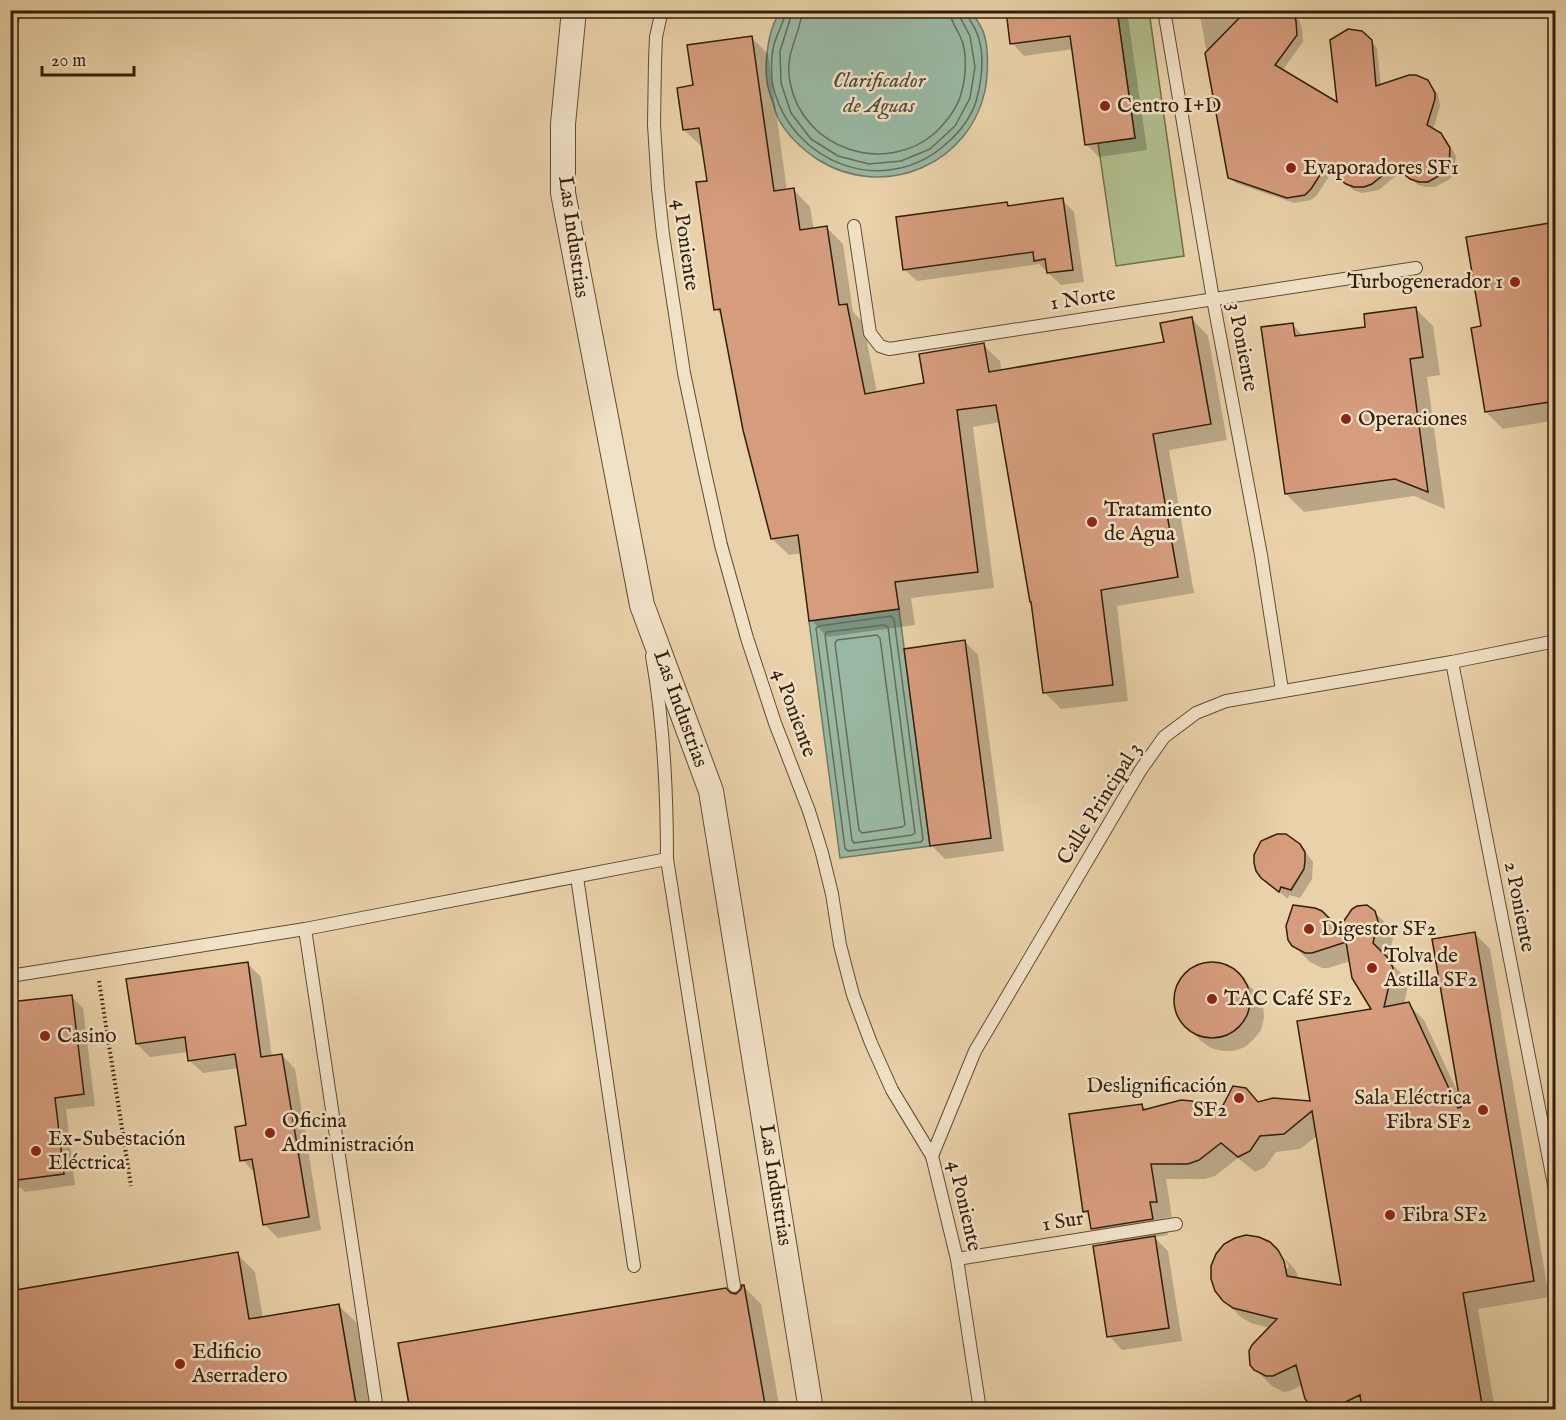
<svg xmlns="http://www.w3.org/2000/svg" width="1566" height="1420" font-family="'IM FELL English',serif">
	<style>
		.green { fill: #b1bd8c; stroke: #726e4a; stroke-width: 1.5 }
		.water { fill: #99b8a3; stroke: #707b65; stroke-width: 1.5 }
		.shadow { fill: #0003 }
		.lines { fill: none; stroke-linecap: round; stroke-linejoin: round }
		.shore { stroke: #666c56; stroke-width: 1.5 }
		.building { fill: #d59c7d; stroke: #321f09; stroke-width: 1.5 }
		.service-casing { stroke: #604c31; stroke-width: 14 }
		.minor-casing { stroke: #604c31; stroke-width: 26 }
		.path { stroke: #321f09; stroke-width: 4; stroke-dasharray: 1.5 3; stroke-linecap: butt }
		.service { stroke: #f1e1c7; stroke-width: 12 }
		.minor { stroke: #f1e1c7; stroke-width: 24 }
		.poi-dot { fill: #8f2418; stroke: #f1e1c7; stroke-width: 2 }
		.labels { text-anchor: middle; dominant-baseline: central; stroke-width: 5; stroke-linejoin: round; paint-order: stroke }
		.poi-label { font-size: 21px; fill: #321f09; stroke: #f1e1c7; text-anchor: start }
		.street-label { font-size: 21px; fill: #321f09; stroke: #f1e1c7 }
		.water-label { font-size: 22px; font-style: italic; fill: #514d37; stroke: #f1e1c7 }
	</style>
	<rect width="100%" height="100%" fill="#e9d1a9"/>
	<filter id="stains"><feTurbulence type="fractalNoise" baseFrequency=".00333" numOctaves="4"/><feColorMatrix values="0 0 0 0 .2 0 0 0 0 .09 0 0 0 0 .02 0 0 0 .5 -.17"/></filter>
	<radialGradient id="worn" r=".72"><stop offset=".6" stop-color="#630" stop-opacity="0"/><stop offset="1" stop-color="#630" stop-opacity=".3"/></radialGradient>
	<polygon class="green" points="1117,11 1149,11 1184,256 1116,266 1098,143 1135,138"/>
	<g class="water">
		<path d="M 781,11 L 971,11 C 975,17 980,24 983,31 C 989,47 988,68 986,85 C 973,164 884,202 817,159 C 802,149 788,136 779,120 C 775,112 773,102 770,94 C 762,72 767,29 781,11 Z"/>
		<polygon points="899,609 930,846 840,858 809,621"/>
	</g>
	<g class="shadow">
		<polygon points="1007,10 1127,10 1147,150 1099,157 1086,144 1073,49 1024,56 1012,43"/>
		<polygon points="1199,10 1289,10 1299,20 1302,28 1303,42 1282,71 1339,105 1367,36 1377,48 1381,86 1427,82 1438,94 1440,106 1433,130 1447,141 1456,156 1454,173 1450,179 1435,187 1426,187 1418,185 1402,171 1379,190 1362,193 1353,190 1332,172 1317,195 1311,200 1294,203 1236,183 1229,177"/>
		<polygon points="751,37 768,54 787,191 794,190 810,207 814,230 827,228 843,244 853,312 863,322 877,393 926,384 983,345 1000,361 1002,371 1165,343 1192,319 1208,336 1227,440 1169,450 1194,593 1117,606 1128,701 1061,709 1045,693 1033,603 1000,422 973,427 994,588 911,598 915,625 827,637 811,620 802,553 789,555 772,539 723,317 716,309 708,182 703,146 701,146 684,130 695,87"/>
		<polygon points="1062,200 1074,212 1084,282 1061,285 1039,264 917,281 904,269 1007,203 1010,207"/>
		<polygon points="1556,224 1556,420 1503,429 1486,412 1483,327"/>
		<polygon points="1415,308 1433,326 1440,375 1427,377 1445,509 1414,496 1304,512 1286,494 1293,325 1304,337 1367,328"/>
		<polygon points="965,642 978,655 1004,851 945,859 932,846"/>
		<polygon points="1303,849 1313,862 1312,879 1300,898 1289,895 1288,899 1262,877"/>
		<polygon points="1374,912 1391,928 1393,938 1388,960 1404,976 1408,985 1404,1005 1408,1004 1424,1020 1459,1095 1474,933 1490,949 1549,1297 1478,1309 1495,1410 1315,1410 1302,1385 1290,1391 1283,1392 1272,1386 1255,1369 1270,1328 1251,1323 1241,1317 1224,1300 1277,1252 1286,1269 1289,1267 1285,1259 1294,1268 1299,1278 1343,1287 1318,1135 1300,1149 1276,1152 1265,1167 1255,1172 1238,1158 1215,1176 1205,1179 1166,1179 1172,1217 1165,1218 1168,1235 1154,1237 1168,1251 1182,1341 1122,1350 1109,1336 1109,1245 1092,1229 1091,1217 1085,1211 1142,1105 1147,1110 1219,1115 1258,1103 1312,1102 1373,1010 1351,961 1328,968 1322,968 1310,962 1293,945 1339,931"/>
		<polygon points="247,963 261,977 272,1057 282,1055 295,1069 321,1230 278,1238 264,1224 255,1173 242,1160 248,1127 239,1068 203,1073 189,1060 188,1052 150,1057 137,1044"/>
		<polygon points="1210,963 1223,965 1235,970 1257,994 1263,1005 1264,1018 1261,1030 1254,1039 1245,1047 1234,1051 1222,1051 1211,1048 1201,1041 1180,1018 1176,1006 1176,995 1179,983 1187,973 1198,966"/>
		<polygon points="71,996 83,1008 95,1106 66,1109 75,1185 25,1192 21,1188 10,1189 10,1062 18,1060"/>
		<polygon points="10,1247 13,1249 20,1290 237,1254 255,1272 263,1318 339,1306 357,1323 371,1410 10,1410"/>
		<polygon points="744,1287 761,1304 780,1410 411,1410 731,1295 736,1296"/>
	</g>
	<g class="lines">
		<g class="shore">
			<path d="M 786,10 C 784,24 775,36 773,49 C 771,59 771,76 773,86 C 792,165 886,199 947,143 C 960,132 973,115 977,98 C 982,78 985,51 976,31 C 973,24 967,18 967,10"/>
			<polyline points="793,10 780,51 781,83 791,113 811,139 838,156 869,164 901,161 930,149 955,126 970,98 975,67 970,36 960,17 959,10"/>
			<path d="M 802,10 C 801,35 784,52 790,82 C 802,149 886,177 936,132 C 946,122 957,109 961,94 C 966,77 968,52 960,36 C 956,27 950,21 950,10"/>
			<polygon points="891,616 894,619 923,839 921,842 848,851 845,848 816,628 819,626"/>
			<polygon points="884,625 888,627 915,833 912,835 854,843 852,840 825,635 827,632"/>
			<polygon points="877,635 880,638 905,825 902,827 862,833 859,830 835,643 837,640"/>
		</g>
	</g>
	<g class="building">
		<polygon points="1006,10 1117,10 1135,138 1085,145 1070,36 1010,44"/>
		<polygon points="1247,10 1292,10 1296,21 1297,35 1275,65 1337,102 1330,40 1348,29 1362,31 1372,40 1376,86 1409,75 1416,75 1428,80 1435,93 1435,99 1427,125 1441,133 1450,148 1449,166 1444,173 1428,182 1419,182 1410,179 1394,166 1372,184 1364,187 1354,187 1346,184 1325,167 1311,189 1305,195 1287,198 1228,178 1205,53"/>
		<polygon points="752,36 774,191 794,188 800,230 827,226 839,305 847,304 865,394 924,383 919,354 984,343 989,372 1164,342 1160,323 1192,317 1211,424 1153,434 1178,577 1101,590 1113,685 1043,693 1031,602 1030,602 996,405 957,410 978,572 895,582 899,609 809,621 798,535 771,539 743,430 720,309 714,310 696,182 707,181 699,128 683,130 677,88 693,85 687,45"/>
		<polygon points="1063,198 1073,270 1047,273 1045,259 1034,261 1033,252 903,270 896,217 1007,202 1008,206"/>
		<polygon points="1556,222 1556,401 1485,412 1471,328 1481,326 1466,237"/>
		<polygon points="1416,307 1423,357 1410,359 1428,492 1395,479 1285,494 1261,327 1293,323 1295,336 1365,327 1364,314"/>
		<polygon points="965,640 991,838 930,846 904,649"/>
		<polygon points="1277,834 1286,834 1300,844 1305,852 1305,861 1304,869 1291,890 1281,887 1279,892 1261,878 1256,871 1254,863 1254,855 1261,841"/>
		<polygon points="1293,905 1315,908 1322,911 1339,928 1352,909 1357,906 1367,905 1375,911 1378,921 1373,943 1389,959 1393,968 1384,1007 1409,1002 1458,1108 1461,1107 1432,939 1475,932 1534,1281 1463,1293 1483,1410 1362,1410 1360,1395 1329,1410 1315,1410 1305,1399 1296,1365 1273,1376 1266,1376 1254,1370 1250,1365 1249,1351 1252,1345 1277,1319 1233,1308 1223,1301 1215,1291 1211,1279 1211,1266 1216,1254 1224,1244 1235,1238 1246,1235 1259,1237 1270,1242 1278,1250 1284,1261 1287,1276 1341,1285 1312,1111 1284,1134 1260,1136 1250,1151 1238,1157 1221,1143 1199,1160 1188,1164 1151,1164 1157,1202 1150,1202 1153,1219 1091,1229 1088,1211 1083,1212 1069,1114 1142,1104 1143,1110 1181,1100 1192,1101 1219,1113 1233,1086 1246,1088 1258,1102 1273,1098 1310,1101 1297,1021 1371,1009 1352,978 1346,942 1312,953 1305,953 1292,946 1288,940 1286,926"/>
		<circle cx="1212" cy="1000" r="38"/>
		<polygon points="248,962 261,1057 282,1054 309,1217 263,1225 252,1159 240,1161 235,1127 246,1125 235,1054 188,1061 185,1037 136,1044 126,979"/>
		<polygon points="72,995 84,1094 55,1098 64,1174 10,1181 10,1060 16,1059 10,1002"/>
		<polygon points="1155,1236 1169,1328 1107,1337 1093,1246"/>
		<polygon points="238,1252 249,1319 339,1304 357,1410 10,1410 10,1291"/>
		<polygon points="742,1285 744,1285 766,1410 410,1410 398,1343 726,1288 731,1293 736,1294 741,1289"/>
	</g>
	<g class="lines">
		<defs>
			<g id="service">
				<polyline points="662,10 656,37 655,61 654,125 658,188 663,235 684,373 702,459 721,545 747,638 775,723 809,811 822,853 832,894 840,945 853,995 871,1043 892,1090 932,1156 957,1259 980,1410"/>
				<polyline points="1164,10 1213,299 1261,555 1282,690"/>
				<polyline points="10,32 14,10"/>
				<polyline points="854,226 870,333 880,346 889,349 1416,268"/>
				<polyline points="1452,662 1556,1195"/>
				<polyline points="667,859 734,1286"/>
				<polyline points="577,877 634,1266"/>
				<polyline points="305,929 377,1410"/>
				<path d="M 10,976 L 305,929 L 667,859 C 667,791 664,723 652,656"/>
				<polyline points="932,1156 975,1051 1140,771 1164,737 1196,713 1226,701 1452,662 1556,641"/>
				<polyline points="957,1259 1176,1224"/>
			</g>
			<polyline id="minor" points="574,10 563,124 563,193 642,605 711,791 811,1410"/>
		</defs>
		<use href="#service" class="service-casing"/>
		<use href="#minor" class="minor-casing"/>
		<polyline class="path" points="99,981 131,1186"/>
		<use href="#service" class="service"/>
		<use href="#minor" class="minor"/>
	</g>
	<g class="poi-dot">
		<circle cx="1105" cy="106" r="6"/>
		<circle cx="1291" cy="168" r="6"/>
		<circle cx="1515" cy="282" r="6"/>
		<circle cx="1346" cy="419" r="6"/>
		<circle cx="1092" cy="522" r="6"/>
		<circle cx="1309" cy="929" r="6"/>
		<circle cx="1372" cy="968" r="6"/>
		<circle cx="1212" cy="999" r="6"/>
		<circle cx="45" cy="1036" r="6"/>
		<circle cx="1239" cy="1098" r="6"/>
		<circle cx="1483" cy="1110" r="6"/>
		<circle cx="270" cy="1133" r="6"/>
		<circle cx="36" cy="1151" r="6"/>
		<circle cx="1390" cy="1215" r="6"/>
		<circle cx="180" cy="1364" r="6"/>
	</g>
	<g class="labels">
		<g class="poi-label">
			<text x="1117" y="106">Centro I+D</text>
			<text x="1303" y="168">Evaporadores SF1</text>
			<text x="1503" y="282" text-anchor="end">Turbogenerador 1</text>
			<text x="1358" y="419">Operaciones</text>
			<text x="1104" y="510">Tratamiento<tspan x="1104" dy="24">de Agua</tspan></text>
			<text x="1321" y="929">Digestor SF2</text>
			<text x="1384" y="956">Tolva de<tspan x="1384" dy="24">Astilla SF2</tspan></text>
			<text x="1224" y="999">TAC Café SF2</text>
			<text x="57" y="1036">Casino</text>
			<text x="1227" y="1086" text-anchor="end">Deslignificación<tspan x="1227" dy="24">SF2</tspan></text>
			<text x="1471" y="1098" text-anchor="end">Sala Eléctrica<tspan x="1471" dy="24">Fibra SF2</tspan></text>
			<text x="282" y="1121">Oficina<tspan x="282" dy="24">Administración</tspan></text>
			<text x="48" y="1139">Ex-Subestación<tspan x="48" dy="24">Eléctrica</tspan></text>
			<text x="1402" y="1215">Fibra SF2</text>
			<text x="192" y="1352">Edificio<tspan x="192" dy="24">Aserradero</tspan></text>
		</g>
		<g class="street-label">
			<text transform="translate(573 237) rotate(82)">Las Industrias</text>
			<text transform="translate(685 245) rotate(82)">4 Poniente</text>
			<text transform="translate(1083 299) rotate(-9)">1 Norte</text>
			<text transform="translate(1242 347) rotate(79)">3 Poniente</text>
			<text transform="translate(680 709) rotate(70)">Las Industrias</text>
			<text transform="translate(794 713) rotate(70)">4 Poniente</text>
			<text transform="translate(1100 804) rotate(-58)">Calle Principal 3</text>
			<text transform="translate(1519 907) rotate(79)">2 Poniente</text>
			<text transform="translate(775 1185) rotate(81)">Las Industrias</text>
			<text transform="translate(964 1206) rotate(77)">4 Poniente</text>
			<text transform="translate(1063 1222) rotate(-9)">1 Sur</text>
		</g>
		<g class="water-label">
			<text x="879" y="81">Clarificador<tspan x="879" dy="25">de Aguas</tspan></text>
		</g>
	</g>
	<rect width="1566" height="1420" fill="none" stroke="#e9d1a9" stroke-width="36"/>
	<rect x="12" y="12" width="1542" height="1396" fill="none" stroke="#321f09" stroke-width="3"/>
	<rect x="18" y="18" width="1530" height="1384" fill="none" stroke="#321f09" stroke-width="1.5"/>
	<path d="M42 66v9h92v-9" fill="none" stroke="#321f09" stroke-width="3"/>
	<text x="51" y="66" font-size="18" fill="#321f09" stroke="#f1e1c7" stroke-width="4.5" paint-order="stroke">20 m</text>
	<rect width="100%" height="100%" filter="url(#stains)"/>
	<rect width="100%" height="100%" fill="url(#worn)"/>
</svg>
